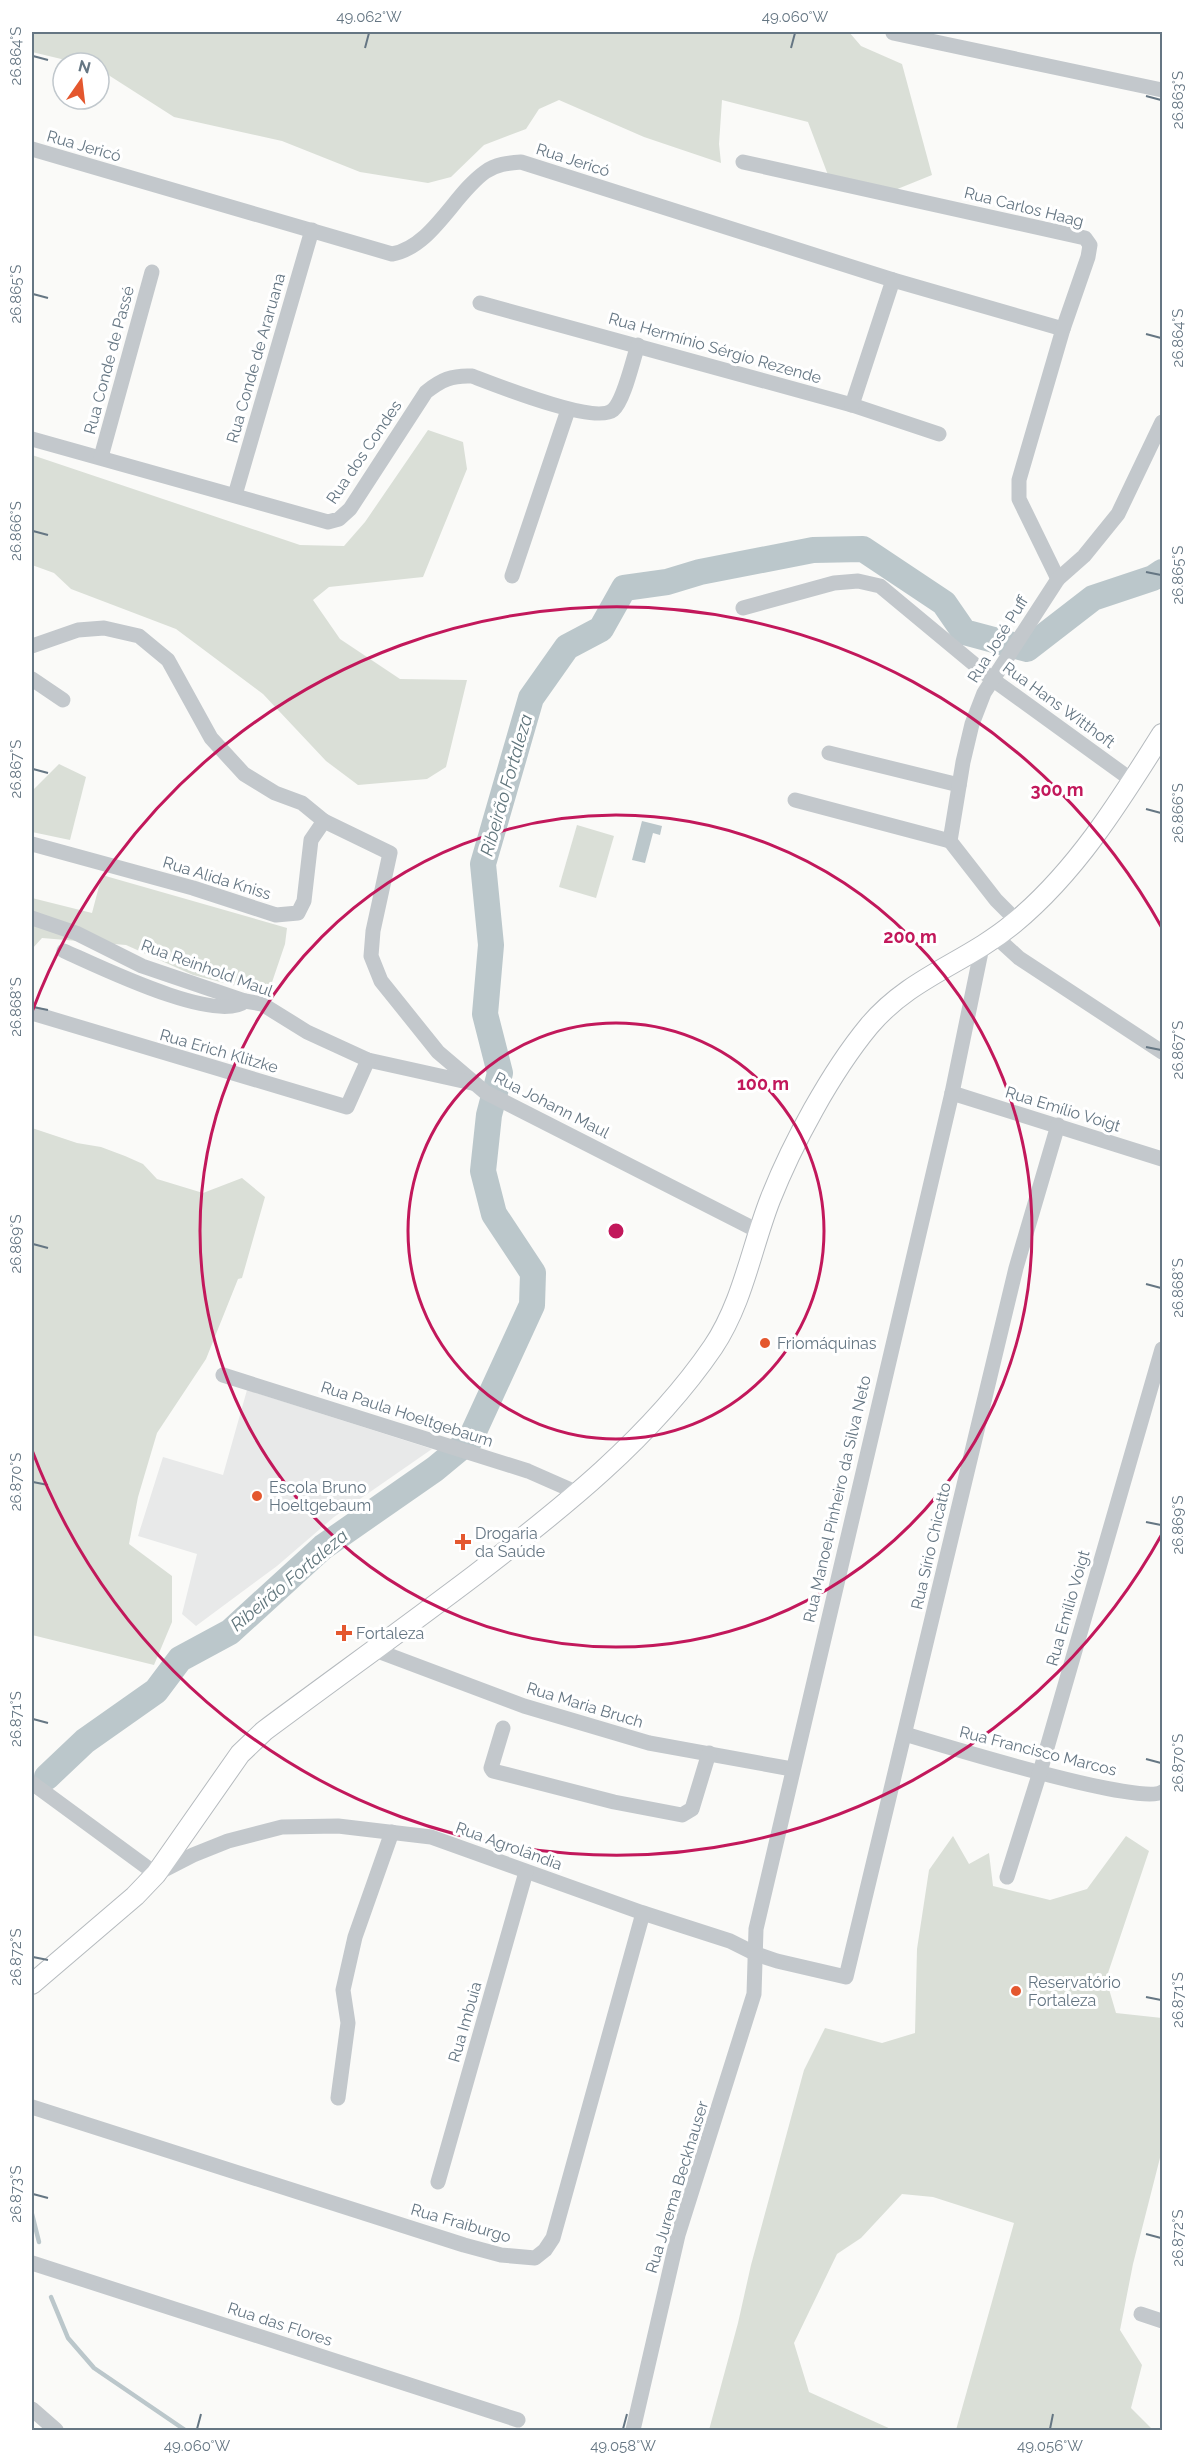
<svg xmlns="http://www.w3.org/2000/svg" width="1194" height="2462" font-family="Raleway,sans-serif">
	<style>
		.built { fill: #e8e9e9 }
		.green { fill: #dadfd7 }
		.water { fill: #bbc7cb }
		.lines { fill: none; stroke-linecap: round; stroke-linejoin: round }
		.stream { stroke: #bbc7cb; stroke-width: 4.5 }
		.river { stroke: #bbc7cb; stroke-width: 26 }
		.major-casing { stroke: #b5babe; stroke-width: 22 }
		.minor { stroke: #c3c8cc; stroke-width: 15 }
		.major { stroke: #fff; stroke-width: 20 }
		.ticks { fill: none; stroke: #657683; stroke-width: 2 }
		.ring { fill: none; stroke: #c2185b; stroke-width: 3 }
		.poi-dot { fill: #e4572e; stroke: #fff; stroke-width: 2 }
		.labels { text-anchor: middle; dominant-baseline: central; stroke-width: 6; stroke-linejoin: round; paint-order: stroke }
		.street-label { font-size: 16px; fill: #657683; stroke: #fff }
		.poi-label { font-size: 16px; fill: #657683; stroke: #fff; text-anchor: start }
		.water-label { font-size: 18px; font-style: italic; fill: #60757c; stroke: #fff }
		.centre { fill: #c2185b; stroke: #fff; stroke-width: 3 }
		.ring-label { font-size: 18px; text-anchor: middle; font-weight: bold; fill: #c2185b; stroke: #fff; stroke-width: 6; stroke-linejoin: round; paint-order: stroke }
		.neatline { fill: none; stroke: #657683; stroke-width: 2 }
		.ticks-label { font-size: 15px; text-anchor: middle; fill: #657683 }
	</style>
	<rect width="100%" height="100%" fill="#fafaf8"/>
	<polygon class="built" points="247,1390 432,1449 334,1517 277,1566 196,1626 182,1614 197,1554 138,1536 163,1457 223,1475"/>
	<g class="green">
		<polygon points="32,32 849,32 861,46 902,64 932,175 890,192 828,175 808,122 722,100 719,144 721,163 644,137 559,100 539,109 526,129 484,145 451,177 428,183 360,172 282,141 174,117 99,69 99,63 78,63 32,52"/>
		<polygon points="428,430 463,442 467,469 423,577 329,587 313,600 340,639 400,679 467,680 446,767 427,779 358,785 326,761 263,694 176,629 71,589 54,573 32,565 32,455 300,545 344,546 365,522"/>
		<polygon points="59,764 86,777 70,840 32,832 32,791"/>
		<polygon points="577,825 614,836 596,898 559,887"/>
		<polygon points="102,875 287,928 285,944 268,994 193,975 126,945 42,938 32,949 32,898 92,913"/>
		<polygon points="32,1128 77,1143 101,1147 125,1156 143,1164 157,1179 203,1193 242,1178 265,1197 242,1278 238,1279 206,1359 157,1433 138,1497 129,1544 172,1576 172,1622 154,1665 32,1635"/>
		<polygon points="953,1836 969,1864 989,1853 993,1886 1050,1900 1087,1889 1126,1836 1149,1851 1106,1979 1116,2013 1162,2018 1162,2150 1133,2264 1120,2330 1142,2365 1131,2408 1153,2430 956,2430 1014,2223 933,2197 902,2194 861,2238 837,2254 794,2343 809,2392 893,2430 709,2430 738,2323 751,2265 804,2070 825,2028 882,2043 915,2033 917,1949 929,1870"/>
	</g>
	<polygon class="water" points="642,821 662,826 660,835 653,833 645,863 632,860"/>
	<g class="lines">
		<g class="stream">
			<polyline points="32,2214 39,2242"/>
			<polyline points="51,2297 68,2338 94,2368 185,2430"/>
		</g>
		<polyline class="river" points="47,1777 85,1741 156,1691 180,1659 230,1632 323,1547 435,1469 470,1440 532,1305 533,1273 494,1214 483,1171 489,1115 500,1073 485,1014 491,945 483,864 531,698 567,647 601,629 624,588 667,582 700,572 813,550 863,549 944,603 964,632 1027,649 1093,598 1153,578 1162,572"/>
		<defs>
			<path id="major" d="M 32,1984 L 135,1896 L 156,1874 L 240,1754 L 264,1731 C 334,1679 405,1628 475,1575 C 561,1509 651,1438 713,1347 C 743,1302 751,1249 770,1200 C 792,1144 831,1072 869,1026 C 910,977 966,963 1014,923 C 1076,872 1120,801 1162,734"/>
		</defs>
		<use href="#major" class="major-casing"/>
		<g class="minor">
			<polyline points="893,33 1162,90"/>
			<path d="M 32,149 L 392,254 C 432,247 454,194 485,172 C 496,164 508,163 521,162 L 893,280 L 1063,329"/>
			<polyline points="743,162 1085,238 1090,245 1088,257 1063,329 1019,480 1019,499 1058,579"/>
			<polyline points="480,303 852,405 939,434"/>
			<polyline points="852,405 893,280"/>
			<path d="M 32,439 L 328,522 L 339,519 L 350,509 L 426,392 C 441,380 452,375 472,376 C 496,385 595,425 613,410 C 624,401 633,359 638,345"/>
			<polyline points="101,457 152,272"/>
			<polyline points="235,495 312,230"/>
			<polyline points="512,576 568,410"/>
			<polyline points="743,608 834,583 858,581 880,586 992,679 1133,781"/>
			<polyline points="32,646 78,630 104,628 139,636 168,660 211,738 244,774 275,793 302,803 324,821 390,853 373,931 371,956 381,981 438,1052 485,1092 760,1232"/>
			<polyline points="32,679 63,700"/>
			<polyline points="829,753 959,785"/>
			<polyline points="795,800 950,841"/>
			<polyline points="32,844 193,888 276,915 298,913 304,901 311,840 324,821"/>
			<polyline points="32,918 76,933 142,966 245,1001 262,1004 307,1032 368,1060 472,1083"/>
			<polyline points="1017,921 996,900 950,841 963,762 972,724 984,693 1058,579 1084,556 1118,514 1162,422"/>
			<polyline points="996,937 1019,958 1162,1052"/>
			<path d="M 64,951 C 96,965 217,1025 245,1001"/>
			<polyline points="32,1013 347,1107 368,1060"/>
			<polyline points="952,1093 1162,1159"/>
			<polyline points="223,1375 528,1471 578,1493"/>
			<polyline points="375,1650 524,1706 649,1743 792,1769"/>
			<polyline points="503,1728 491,1768 493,1771 614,1802 682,1815 692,1809 709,1753"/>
			<path d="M 905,1734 C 942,1745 1140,1806 1162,1792"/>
			<polyline points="32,1783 156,1874 193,1855 228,1841 282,1827 338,1826 431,1837 643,1913 730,1941 756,1954 777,1961 846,1977 1016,1268 1058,1125"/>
			<polyline points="1007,1877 1040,1772 1162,1349"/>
			<polyline points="338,2098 348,2023 343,1990 355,1937 392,1832"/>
			<polyline points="32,2107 464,2245 501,2255 535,2258 545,2250 553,2238 643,1913"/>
			<polyline points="438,2182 526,1872"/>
			<polyline points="32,2263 518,2420"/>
			<polyline points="1141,2314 1162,2321"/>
			<polyline points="32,2409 56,2430"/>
			<polyline points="633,2430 678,2235 754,1994 756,1929 952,1093 982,947"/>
		</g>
		<use href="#major" class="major"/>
	</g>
	<path class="ticks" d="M 365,48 L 369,33M 791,48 L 795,33M 33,56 L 48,60M 1146,96 L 1161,100M 33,294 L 48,298M 1146,334 L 1161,338M 33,531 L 48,535M 1146,572 L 1161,575M 33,769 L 48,773M 1146,809 L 1161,813M 33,1007 L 48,1010M 1146,1047 L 1161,1050M 33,1244 L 48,1248M 1146,1284 L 1161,1288M 33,1482 L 48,1485M 1146,1522 L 1161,1525M 33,1719 L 48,1723M 1146,1759 L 1161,1763M 33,1957 L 48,1960M 1146,1997 L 1161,2000M 33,2194 L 48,2198M 1146,2234 L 1161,2238M 197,2429 L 201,2414M 623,2429 L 627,2414M 1050,2429 L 1053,2414"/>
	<g class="ring">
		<circle cx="616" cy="1231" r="208"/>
		<circle cx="616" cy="1231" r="416"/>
		<path d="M1162 1534A624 624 0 0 1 32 1450M32 1012A624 624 0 0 1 1162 928"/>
	</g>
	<g class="poi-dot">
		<circle cx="765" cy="1343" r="6"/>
		<circle cx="257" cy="1496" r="6"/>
		<path d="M460 1533h6v6h6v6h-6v6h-6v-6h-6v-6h6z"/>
		<path d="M341 1624h6v6h6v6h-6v6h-6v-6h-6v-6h6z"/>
		<circle cx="1016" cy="1991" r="6"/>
	</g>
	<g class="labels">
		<g class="street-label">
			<text transform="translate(84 146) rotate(16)">Rua Jericó</text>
			<text transform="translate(573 160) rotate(18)">Rua Jericó</text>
			<text transform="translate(1024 207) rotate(14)">Rua Carlos Haag</text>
			<text transform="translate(715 348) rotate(16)">Rua Hermínio Sérgio Rezende</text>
			<text transform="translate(256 358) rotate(-74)">Rua Conde de Araruana</text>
			<text transform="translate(109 360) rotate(-75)">Rua Conde de Passé</text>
			<text transform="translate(364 452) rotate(-56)">Rua dos Condes</text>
			<text transform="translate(998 639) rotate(-58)">Rua José Puff</text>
			<text transform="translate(1059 705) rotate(36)">Rua Hans Witthoft</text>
			<text transform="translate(217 878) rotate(17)">Rua Alida Kniss</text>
			<text transform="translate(207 968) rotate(20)">Rua Reinhold Maul</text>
			<text transform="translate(219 1051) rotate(16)">Rua Erich Klitzke</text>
			<text transform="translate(552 1105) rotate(27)">Rua Johann Maul</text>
			<text transform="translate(1063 1109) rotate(17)">Rua Emílio Voigt</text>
			<text transform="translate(407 1414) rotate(18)">Rua Paula Hoeltgebaum</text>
			<text transform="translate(837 1499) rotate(-77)">Rua Manoel Pinheiro da Silva Neto</text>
			<text transform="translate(931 1546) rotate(-77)">Rua Sírio Chicatto</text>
			<text transform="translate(1068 1608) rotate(-74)">Rua Emílio Voigt</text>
			<text transform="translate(585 1705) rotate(17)">Rua Maria Bruch</text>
			<text transform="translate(1038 1751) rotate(14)">Rua Francisco Marcos</text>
			<text transform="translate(509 1846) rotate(20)">Rua Agrolândia</text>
			<text transform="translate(465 2022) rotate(-74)">Rua Imbuia</text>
			<text transform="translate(677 2187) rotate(-73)">Rua Jurema Beckhauser</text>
			<text transform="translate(461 2223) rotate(16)">Rua Fraiburgo</text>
			<text transform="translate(280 2324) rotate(18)">Rua das Flores</text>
		</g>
		<g class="poi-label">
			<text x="777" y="1343">Friomáquinas</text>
			<text x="269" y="1487">Escola Bruno<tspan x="269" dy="18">Hoeltgebaum</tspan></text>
			<text x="475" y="1533">Drogaria<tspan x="475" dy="18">da Saúde</tspan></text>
			<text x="356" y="1633">Fortaleza</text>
			<text x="1028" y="1982">Reservatório<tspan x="1028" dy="18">Fortaleza</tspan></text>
		</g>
		<g class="water-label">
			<text transform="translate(506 785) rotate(-74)">Ribeirão Fortaleza</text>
			<text transform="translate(289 1580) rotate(-40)">Ribeirão Fortaleza</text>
		</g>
	</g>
	<circle cx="616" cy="1231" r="9" class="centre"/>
	<g class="ring-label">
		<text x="1057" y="796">300 m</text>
		<text x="910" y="943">200 m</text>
		<text x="763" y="1090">100 m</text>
	</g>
	<rect width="1194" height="2462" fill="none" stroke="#ffffff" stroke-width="66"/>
	<g transform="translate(81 81) rotate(14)"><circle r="28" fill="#ffffff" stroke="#c1c8cd" stroke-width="1.5"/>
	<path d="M0-4.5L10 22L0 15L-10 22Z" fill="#e4572e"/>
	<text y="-9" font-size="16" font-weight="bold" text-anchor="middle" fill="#657683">N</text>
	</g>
	<rect x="33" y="33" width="1128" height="2396" class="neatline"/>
	<g class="ticks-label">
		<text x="369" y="22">49.062°W</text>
		<text x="795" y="22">49.060°W</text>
		<text transform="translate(16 56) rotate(-90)" y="5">26.864°S</text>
		<text transform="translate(1178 100) rotate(-90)" y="5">26.863°S</text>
		<text transform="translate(16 294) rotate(-90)" y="5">26.865°S</text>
		<text transform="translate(1178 338) rotate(-90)" y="5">26.864°S</text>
		<text transform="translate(16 531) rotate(-90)" y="5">26.866°S</text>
		<text transform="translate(1178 575) rotate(-90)" y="5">26.865°S</text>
		<text transform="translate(16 769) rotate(-90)" y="5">26.867°S</text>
		<text transform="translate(1178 813) rotate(-90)" y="5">26.866°S</text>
		<text transform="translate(16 1007) rotate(-90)" y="5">26.868°S</text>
		<text transform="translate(1178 1050) rotate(-90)" y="5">26.867°S</text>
		<text transform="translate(16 1244) rotate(-90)" y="5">26.869°S</text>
		<text transform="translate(1178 1288) rotate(-90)" y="5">26.868°S</text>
		<text transform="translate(16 1482) rotate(-90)" y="5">26.870°S</text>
		<text transform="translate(1178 1525) rotate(-90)" y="5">26.869°S</text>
		<text transform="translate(16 1719) rotate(-90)" y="5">26.871°S</text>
		<text transform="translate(1178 1763) rotate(-90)" y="5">26.870°S</text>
		<text transform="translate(16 1957) rotate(-90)" y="5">26.872°S</text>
		<text transform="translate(1178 2000) rotate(-90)" y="5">26.871°S</text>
		<text transform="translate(16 2194) rotate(-90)" y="5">26.873°S</text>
		<text transform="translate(1178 2238) rotate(-90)" y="5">26.872°S</text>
		<text x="197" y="2451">49.060°W</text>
		<text x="623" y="2451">49.058°W</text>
		<text x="1050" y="2451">49.056°W</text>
	</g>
</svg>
